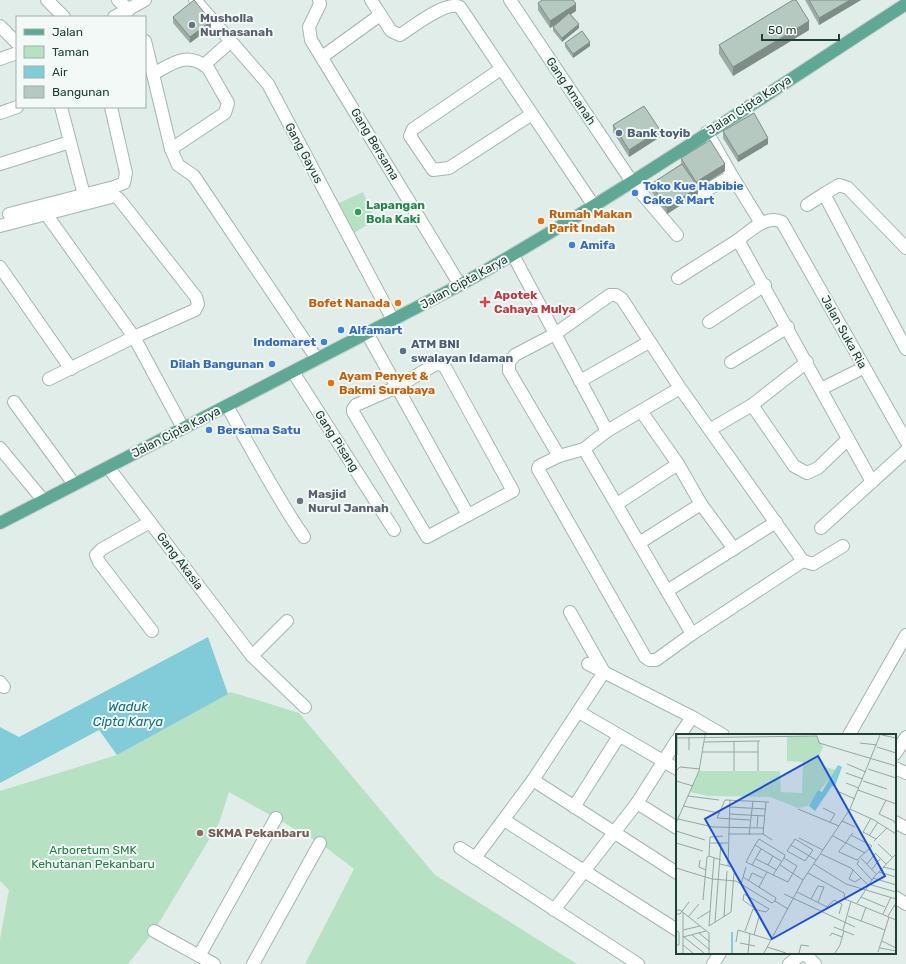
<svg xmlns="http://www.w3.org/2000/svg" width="906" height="964" font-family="Rubik,sans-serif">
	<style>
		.green { fill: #b7e1c3 }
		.water { fill: #82ccd9 }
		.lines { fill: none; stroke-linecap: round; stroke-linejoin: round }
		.minor-casing { stroke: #a3b6af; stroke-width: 14 }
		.major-casing { stroke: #c0cac7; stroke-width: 14 }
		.minor { stroke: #fff; stroke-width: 12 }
		.major { stroke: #60a896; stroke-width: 12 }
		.wall { fill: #9dada6 }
		.shaded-wall { fill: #7f8d87 }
		.building { fill: #b6c9c1; stroke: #7f8d87 }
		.worship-dot { fill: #6b7280; stroke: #f2f9f6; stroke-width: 1.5 }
		.service-dot { fill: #5c6f8a; stroke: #f2f9f6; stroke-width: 1.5 }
		.shop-dot { fill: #3f7fe0; stroke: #f2f9f6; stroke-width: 1.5 }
		.leisure-dot { fill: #2e9e5b; stroke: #f2f9f6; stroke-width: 1.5 }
		.food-dot { fill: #e8710a; stroke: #f2f9f6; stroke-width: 1.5 }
		.health-dot { fill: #e0444e; stroke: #f2f9f6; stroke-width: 1.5 }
		.education-dot { fill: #8d6e63; stroke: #f2f9f6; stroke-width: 1.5 }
		.labels { text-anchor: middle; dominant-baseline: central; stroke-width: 4; stroke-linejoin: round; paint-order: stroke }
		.worship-label { font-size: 12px; font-weight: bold; fill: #5b616d; stroke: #f2f9f6; text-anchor: start }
		.street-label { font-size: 12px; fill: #1f4037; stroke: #f2f9f6 }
		.service-label { font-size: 12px; font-weight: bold; fill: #4e5e75; stroke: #f2f9f6; text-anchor: start }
		.shop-label { font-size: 12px; font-weight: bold; fill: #366cbe; stroke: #f2f9f6; text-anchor: start }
		.leisure-label { font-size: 12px; font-weight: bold; fill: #27864d; stroke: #f2f9f6; text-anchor: start }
		.food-label { font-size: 12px; font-weight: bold; fill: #c56008; stroke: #f2f9f6; text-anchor: start }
		.health-label { font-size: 12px; font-weight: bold; fill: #be3a42; stroke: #f2f9f6; text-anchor: start }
		.education-label { font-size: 12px; font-weight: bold; fill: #785e54; stroke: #f2f9f6; text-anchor: start }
		.park-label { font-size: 12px; fill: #247c46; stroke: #f2f9f6 }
		.water-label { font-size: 13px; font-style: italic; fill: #127084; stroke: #f2f9f6 }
		.inset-river { fill: none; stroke: #82ccd9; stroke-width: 2 }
		.inset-road { fill: none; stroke: #93a8a1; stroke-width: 1 }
		.view { fill: #1d4ed8; fill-opacity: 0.15; stroke: #1d4ed8; stroke-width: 2 }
		.inset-edge { fill: none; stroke: #1f4037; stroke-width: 2 }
	</style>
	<rect width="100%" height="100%" fill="#e1ede8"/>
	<g class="green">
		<polygon points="363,192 375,220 354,233 339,203"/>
		<polygon points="231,692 299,713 435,875 577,964 305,964 354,869 320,843 229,792 219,823 154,931 128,964 0,964 0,939 9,890 0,881 0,791 117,755"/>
	</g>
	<polygon class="water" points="208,637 228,694 117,755 99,730 0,783 0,727 19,737"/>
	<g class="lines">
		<defs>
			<g id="minor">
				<polyline points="47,0 64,17"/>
				<polyline points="118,0 129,10"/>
				<polyline points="195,0 268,84 393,320"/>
				<polyline points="319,0 320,4 309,27 311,40 460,285"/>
				<path d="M 371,0 L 391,31 L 400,35 C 413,27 446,0 460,7 L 594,206"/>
				<polyline points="510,0 632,182 677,235"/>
				<polyline points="114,17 145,0"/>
				<polyline points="0,26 17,43"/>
				<polyline points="145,41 171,149 178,165 194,176 317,359"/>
				<polyline points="322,57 380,15"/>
				<polyline points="0,59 17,53"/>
				<polyline points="204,65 230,42"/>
				<polyline points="501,69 413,129 410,136 433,170 449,168 532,114"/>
				<path d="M 153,74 C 173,63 187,51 208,68 L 228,103 L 225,113 L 171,149"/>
				<polyline points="61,107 84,195"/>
				<polyline points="0,113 17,107"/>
				<polyline points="707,132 732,176 761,223"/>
				<polyline points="0,164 70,142"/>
				<polyline points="698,195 732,176"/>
				<polyline points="807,205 824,194"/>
				<polyline points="9,214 114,187 124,183 126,173 111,107"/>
				<polyline points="46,214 134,337 183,428"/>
				<polyline points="0,226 115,196 119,199 196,297 198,304 195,310 134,337 49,379"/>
				<polyline points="906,248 848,188 839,185 824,194 906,349"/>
				<polyline points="513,255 607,431"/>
				<polyline points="0,267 71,369"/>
				<polyline points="678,278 738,240"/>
				<polyline points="709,322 765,285"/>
				<polyline points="367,333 468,515"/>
				<polyline points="731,362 788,327"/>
				<polygon points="436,364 443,365 446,369 513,491 427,537 353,412 353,409 356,405 397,387"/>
				<polyline points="293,372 394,530"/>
				<polyline points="580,381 649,342"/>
				<polyline points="680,388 607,431 584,449 559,456 509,371 509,362 515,355 555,334 610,295 616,295 622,299 680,388 803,561 813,564 843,546"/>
				<polyline points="821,389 857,371"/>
				<polyline points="14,402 74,484"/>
				<polyline points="752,405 794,466 807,473 818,468 848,439"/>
				<path d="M 227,406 C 252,450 275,495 304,537"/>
				<polyline points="711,429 752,405 807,362"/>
				<polyline points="0,448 43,500"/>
				<polyline points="584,449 692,634 803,561"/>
				<polyline points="559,456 539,466 538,469 645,657 649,660 656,660 692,634"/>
				<polyline points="678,464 701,504 734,549"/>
				<polyline points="108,467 252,656 305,707"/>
				<path d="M 872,482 L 738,240 C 750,231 767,214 782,222 L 906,441"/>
				<polyline points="617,504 678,464 641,411"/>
				<polyline points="150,522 102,549 96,555 99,562 152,631"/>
				<polyline points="821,528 906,451"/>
				<polyline points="639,543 701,504"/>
				<polyline points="667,591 776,522"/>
				<polyline points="252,656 287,621"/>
				<polyline points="588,664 692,717 723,735"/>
				<polyline points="0,682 4,687"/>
				<polyline points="579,712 677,769"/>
				<polyline points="680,735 692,717"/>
				<polyline points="849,735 906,635"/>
				<polyline points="895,754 906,737"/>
				<polyline points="895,768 906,773"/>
				<polyline points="533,780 677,873"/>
				<polyline points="637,803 677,828"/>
				<polyline points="574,807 619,736"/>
				<polyline points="504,820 677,930"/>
				<polyline points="895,822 906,828"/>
				<polyline points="460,848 638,964"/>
				<polyline points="475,858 533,780 604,672 570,612"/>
				<polyline points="895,897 906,904"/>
				<polyline points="554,910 637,803 677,740"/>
				<polyline points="154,931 214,964"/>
				<polyline points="804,953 815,964"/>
				<polyline points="199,956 276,818"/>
				<polyline points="253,964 320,843"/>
				<polyline points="713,964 720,953"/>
				<polyline points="789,964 803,953"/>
			</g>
			<path id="major" d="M 0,523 L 460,285 C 613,199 759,99 906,4"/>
		</defs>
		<use href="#minor" class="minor-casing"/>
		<use href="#major" class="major-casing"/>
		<use href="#minor" class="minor"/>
		<use href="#major" class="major"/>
	</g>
	<g class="wall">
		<polygon points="805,0 861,0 819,25"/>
		<polygon points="538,3 576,11 571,14 579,28 562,42 553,31 553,27 555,25 550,28 538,10"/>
		<polygon points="173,17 211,27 190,43 173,23"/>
		<polygon points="809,30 733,76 719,54 719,45"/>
		<polygon points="565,43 590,46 573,58 565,47"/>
		<polygon points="613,125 660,137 629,157 613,132"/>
		<polygon points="723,131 768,144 738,162 723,138"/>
		<polygon points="681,158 725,171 698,188 698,194 667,214 651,191 651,184 681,164"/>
	</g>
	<g class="shaded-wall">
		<polygon points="850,0 861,0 819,25 819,18"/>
		<polygon points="576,4 576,11 550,28 550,21"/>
		<polygon points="211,21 211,27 190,43 190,37"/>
		<polygon points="809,21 809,30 733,76 733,67"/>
		<polygon points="579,24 579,28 562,42 562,38"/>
		<polygon points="590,42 590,46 573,58 573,54"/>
		<polygon points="660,130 660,137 629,157 629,150"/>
		<polygon points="768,138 768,144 738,162 738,156"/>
		<polygon points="725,164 725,171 698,188 698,194 667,214 667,208 696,188 696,182"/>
	</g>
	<g class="building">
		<polygon points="194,0 211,21 190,37 173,17"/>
		<polygon points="542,0 573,0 576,4 550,21 538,3"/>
		<polygon points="793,0 796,0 809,21 733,67 719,45"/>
		<polygon points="809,0 850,0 819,18"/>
		<polygon points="569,13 579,24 562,38 553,27"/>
		<polygon points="582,31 590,42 573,54 565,43"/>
		<polygon points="644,106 660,130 629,150 613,125"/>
		<polygon points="754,113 768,138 738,156 723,131"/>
		<polygon points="710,140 725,164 696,182 681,158"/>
		<polygon points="682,164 698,187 667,208 651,184"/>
	</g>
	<g class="worship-dot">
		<circle cx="192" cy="25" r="4"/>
		<circle cx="300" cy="501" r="4"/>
	</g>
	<g class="service-dot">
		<circle cx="619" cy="133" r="4"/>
		<circle cx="403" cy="351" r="4"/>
	</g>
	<g class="shop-dot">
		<circle cx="635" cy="193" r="4"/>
		<circle cx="572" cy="245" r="4"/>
		<circle cx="341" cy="330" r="4"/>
		<circle cx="324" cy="342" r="4"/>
		<circle cx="272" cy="364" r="4"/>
		<circle cx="209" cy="430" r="4"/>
	</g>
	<circle class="leisure-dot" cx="358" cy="212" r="4"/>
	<g class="food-dot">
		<circle cx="541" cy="221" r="4"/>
		<circle cx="398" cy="303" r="4"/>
		<circle cx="331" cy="383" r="4"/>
	</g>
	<path class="health-dot" d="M483 296h4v4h4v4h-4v4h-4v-4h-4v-4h4z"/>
	<circle class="education-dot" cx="200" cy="833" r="4"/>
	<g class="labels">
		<g class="worship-label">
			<text x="200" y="18">Musholla<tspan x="200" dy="14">Nurhasanah</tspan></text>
			<text x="308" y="494">Masjid<tspan x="308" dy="14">Nurul Jannah</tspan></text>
		</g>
		<g class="street-label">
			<text transform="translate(571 91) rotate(56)">Gang Amanah</text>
			<text transform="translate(749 105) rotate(-33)">Jalan Cipta Karya</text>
			<text transform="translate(375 144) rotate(59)">Gang Bersama</text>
			<text transform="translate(304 153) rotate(62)">Gang Gayus</text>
			<text transform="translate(464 282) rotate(-29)">Jalan Cipta Karya</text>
			<text transform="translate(844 332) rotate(61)">Jalan Suka Ria</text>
			<text transform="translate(176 432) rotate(-27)">Jalan Cipta Karya</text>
			<text transform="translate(337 441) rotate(57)">Gang Pisang</text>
			<text transform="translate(180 561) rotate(53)">Gang Akasia</text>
		</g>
		<g class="service-label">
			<text x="627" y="133">Bank toyib</text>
			<text x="411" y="344">ATM BNI<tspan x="411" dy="14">swalayan Idaman</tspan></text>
		</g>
		<g class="shop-label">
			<text x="643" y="186">Toko Kue Habibie<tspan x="643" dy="14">Cake &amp; Mart</tspan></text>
			<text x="580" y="245">Amifa</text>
			<text x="349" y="330">Alfamart</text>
			<text x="316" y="342" text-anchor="end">Indomaret</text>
			<text x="264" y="364" text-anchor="end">Dilah Bangunan</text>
			<text x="217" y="430">Bersama Satu</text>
		</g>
		<g class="leisure-label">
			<text x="366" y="205">Lapangan<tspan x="366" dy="14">Bola Kaki</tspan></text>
		</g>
		<g class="food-label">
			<text x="549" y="214">Rumah Makan<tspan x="549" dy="14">Parit Indah</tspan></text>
			<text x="390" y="303" text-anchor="end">Bofet Nanada</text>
			<text x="339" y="376">Ayam Penyet &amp;<tspan x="339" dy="14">Bakmi Surabaya</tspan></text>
		</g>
		<g class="health-label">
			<text x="494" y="295">Apotek<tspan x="494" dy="14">Cahaya Mulya</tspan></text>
		</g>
		<g class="education-label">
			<text x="208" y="833">SKMA Pekanbaru</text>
		</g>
		<g class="park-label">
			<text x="93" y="850">Arboretum SMK<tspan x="93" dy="14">Kehutanan Pekanbaru</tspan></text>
		</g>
		<g class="water-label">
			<text x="128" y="706">Waduk<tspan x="128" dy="15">Cipta Karya</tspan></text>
		</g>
	</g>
	<g transform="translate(676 734)">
		<rect width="220" height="220" fill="#e1ede8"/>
		<path d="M 111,2 L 141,2 L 147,13 L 143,22 L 146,32 L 160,36 L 132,72 L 122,74 L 94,63 L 32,62 L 14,58 L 23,37 L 104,37 L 105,58 L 126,59 L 127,28 L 111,27 Z" fill="#b7e1c3"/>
		<path d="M 162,31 L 166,33 L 159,52 L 156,52 L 139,77 L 133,72 L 142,56 L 146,58 Z" fill="#82ccd9"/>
		<path class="inset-river" d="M 56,198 L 56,219"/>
		<path class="inset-road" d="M 206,1 L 220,4M 141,2 L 143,9 L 220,32M 13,3 L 13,16M 0,4 L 141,2M 58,7 L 58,37M 28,8 L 84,7M 184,9 L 201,11M 201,13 L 220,19M 27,18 L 82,18M 1,21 L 1,1M 171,30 L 190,38M 192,35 L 220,44M 0,37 L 4,33 L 24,35M 82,37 L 82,7M 170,39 L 187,45M 0,47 L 17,52M 187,47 L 211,55M 170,49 L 183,54M 182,56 L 220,70M 161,57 L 179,65M 12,62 L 43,66M 210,66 L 203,80 L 218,87 L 220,91M 90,68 L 87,100 L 96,106M 7,72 L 43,79M 53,73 L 90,75M 147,74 L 159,80 L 154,88M 122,75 L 163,92M 174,75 L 198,86 L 220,100M 53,80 L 89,82M 195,84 L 187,98 L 200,105M 2,85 L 37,93 L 88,94M 74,86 L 41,84 L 49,66 L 93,68M 166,87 L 179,93M 0,89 L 23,37 L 29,1M 81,93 L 82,81M 0,97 L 29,106M 52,100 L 88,100M 73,101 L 77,67M 175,101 L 196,112 L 181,126 L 163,118 L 163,117 L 169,110 L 175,101 L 177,99M 157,102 L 189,119M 193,102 L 202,88M 123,104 L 147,116M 119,105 L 137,116 L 129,127 L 111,117 ZM 198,107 L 211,94M 0,109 L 27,117M 34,109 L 52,109M 202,110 L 216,123M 79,111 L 83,105 L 109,121 L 108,124M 115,111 L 140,126M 199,119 L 210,130M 145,120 L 175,134 L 192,151M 97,122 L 92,131 L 101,136M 38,124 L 33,192 L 55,178 L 58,139M 185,124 L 200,140M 80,125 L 92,131M 24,126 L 23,133 L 30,136M 45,126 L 33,122 L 34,103 L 47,102M 183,126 L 181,130 L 196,146M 44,130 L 56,133M 138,130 L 170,150 L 220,165M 191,130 L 199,120M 76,131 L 85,115M 104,131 L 127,146M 52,132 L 54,66M 207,133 L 220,136M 0,134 L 36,145 L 60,147 L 96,169 L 99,167M 196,135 L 204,125M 177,136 L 173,145 L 179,148 L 185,144M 203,138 L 220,143M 132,139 L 168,159 L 169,165 L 220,186M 97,141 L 108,124 L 121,132 L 112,148 L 70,128 L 79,111 L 105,127M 67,143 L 100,164 L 99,167M 197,144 L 220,151M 73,146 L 76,139 L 87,144M 65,150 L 70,133M 192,150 L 220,158M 83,153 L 91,138M 121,158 L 151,173 L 158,166 L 166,170 L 163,180M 108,160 L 179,193M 185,163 L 209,173M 135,165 L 142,152 L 148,153 L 142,168M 27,166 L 31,123 L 33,122M 99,167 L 112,175M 181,169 L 198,143 L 220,120M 0,176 L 4,176 L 33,199 L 33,219M 0,180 L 4,180 L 13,168M 207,180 L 215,163M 172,182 L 209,196 L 202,218M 212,182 L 220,169M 12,183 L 23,170M 48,183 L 51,137M 21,185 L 34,177M 185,187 L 190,173M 39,188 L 45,109M 158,193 L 178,201M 7,196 L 24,192M 167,196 L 175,167M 209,196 L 213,183M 0,197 L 3,198 L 3,211 L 0,211M 69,197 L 77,175 L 90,178 L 93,175 L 68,160 L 67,166 L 78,174M 23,199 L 34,208M 16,201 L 34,216M 78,201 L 83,183M 154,202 L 156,199 L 166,203M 7,203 L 30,197M 8,203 L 28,219M 206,207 L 220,214M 60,208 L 62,196 L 95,206M 64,209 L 79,212M 7,211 L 17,219M 91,213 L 110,219M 204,214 L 220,217M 7,219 L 7,179M 72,219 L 74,199M 88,219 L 127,146 L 174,75 L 204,1M 123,219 L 125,211 L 133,212M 159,219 L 164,211 L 168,197"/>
		<path class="view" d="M 142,22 L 209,142 L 96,205 L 29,85 Z"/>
		<rect width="220" height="220" class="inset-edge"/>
	</g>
	<rect x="16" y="16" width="130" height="92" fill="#f2f9f6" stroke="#9eafaa"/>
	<rect x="24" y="29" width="20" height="6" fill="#60a896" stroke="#9eafaa"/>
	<text x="52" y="36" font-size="12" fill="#1f4037">Jalan</text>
	<rect x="24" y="46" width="20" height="12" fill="#b7e1c3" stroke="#9eafaa"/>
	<text x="52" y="56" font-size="12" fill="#1f4037">Taman</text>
	<rect x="24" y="66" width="20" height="12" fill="#82ccd9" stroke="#9eafaa"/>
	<text x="52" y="76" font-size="12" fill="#1f4037">Air</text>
	<rect x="24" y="86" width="20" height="12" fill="#b6c9c1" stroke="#9eafaa"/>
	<text x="52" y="96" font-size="12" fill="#1f4037">Bangunan</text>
	<path d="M762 34v6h77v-6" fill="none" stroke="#1f4037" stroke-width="2"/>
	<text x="768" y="34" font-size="12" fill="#1f4037" stroke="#f2f9f6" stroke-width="3" paint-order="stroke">50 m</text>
</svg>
